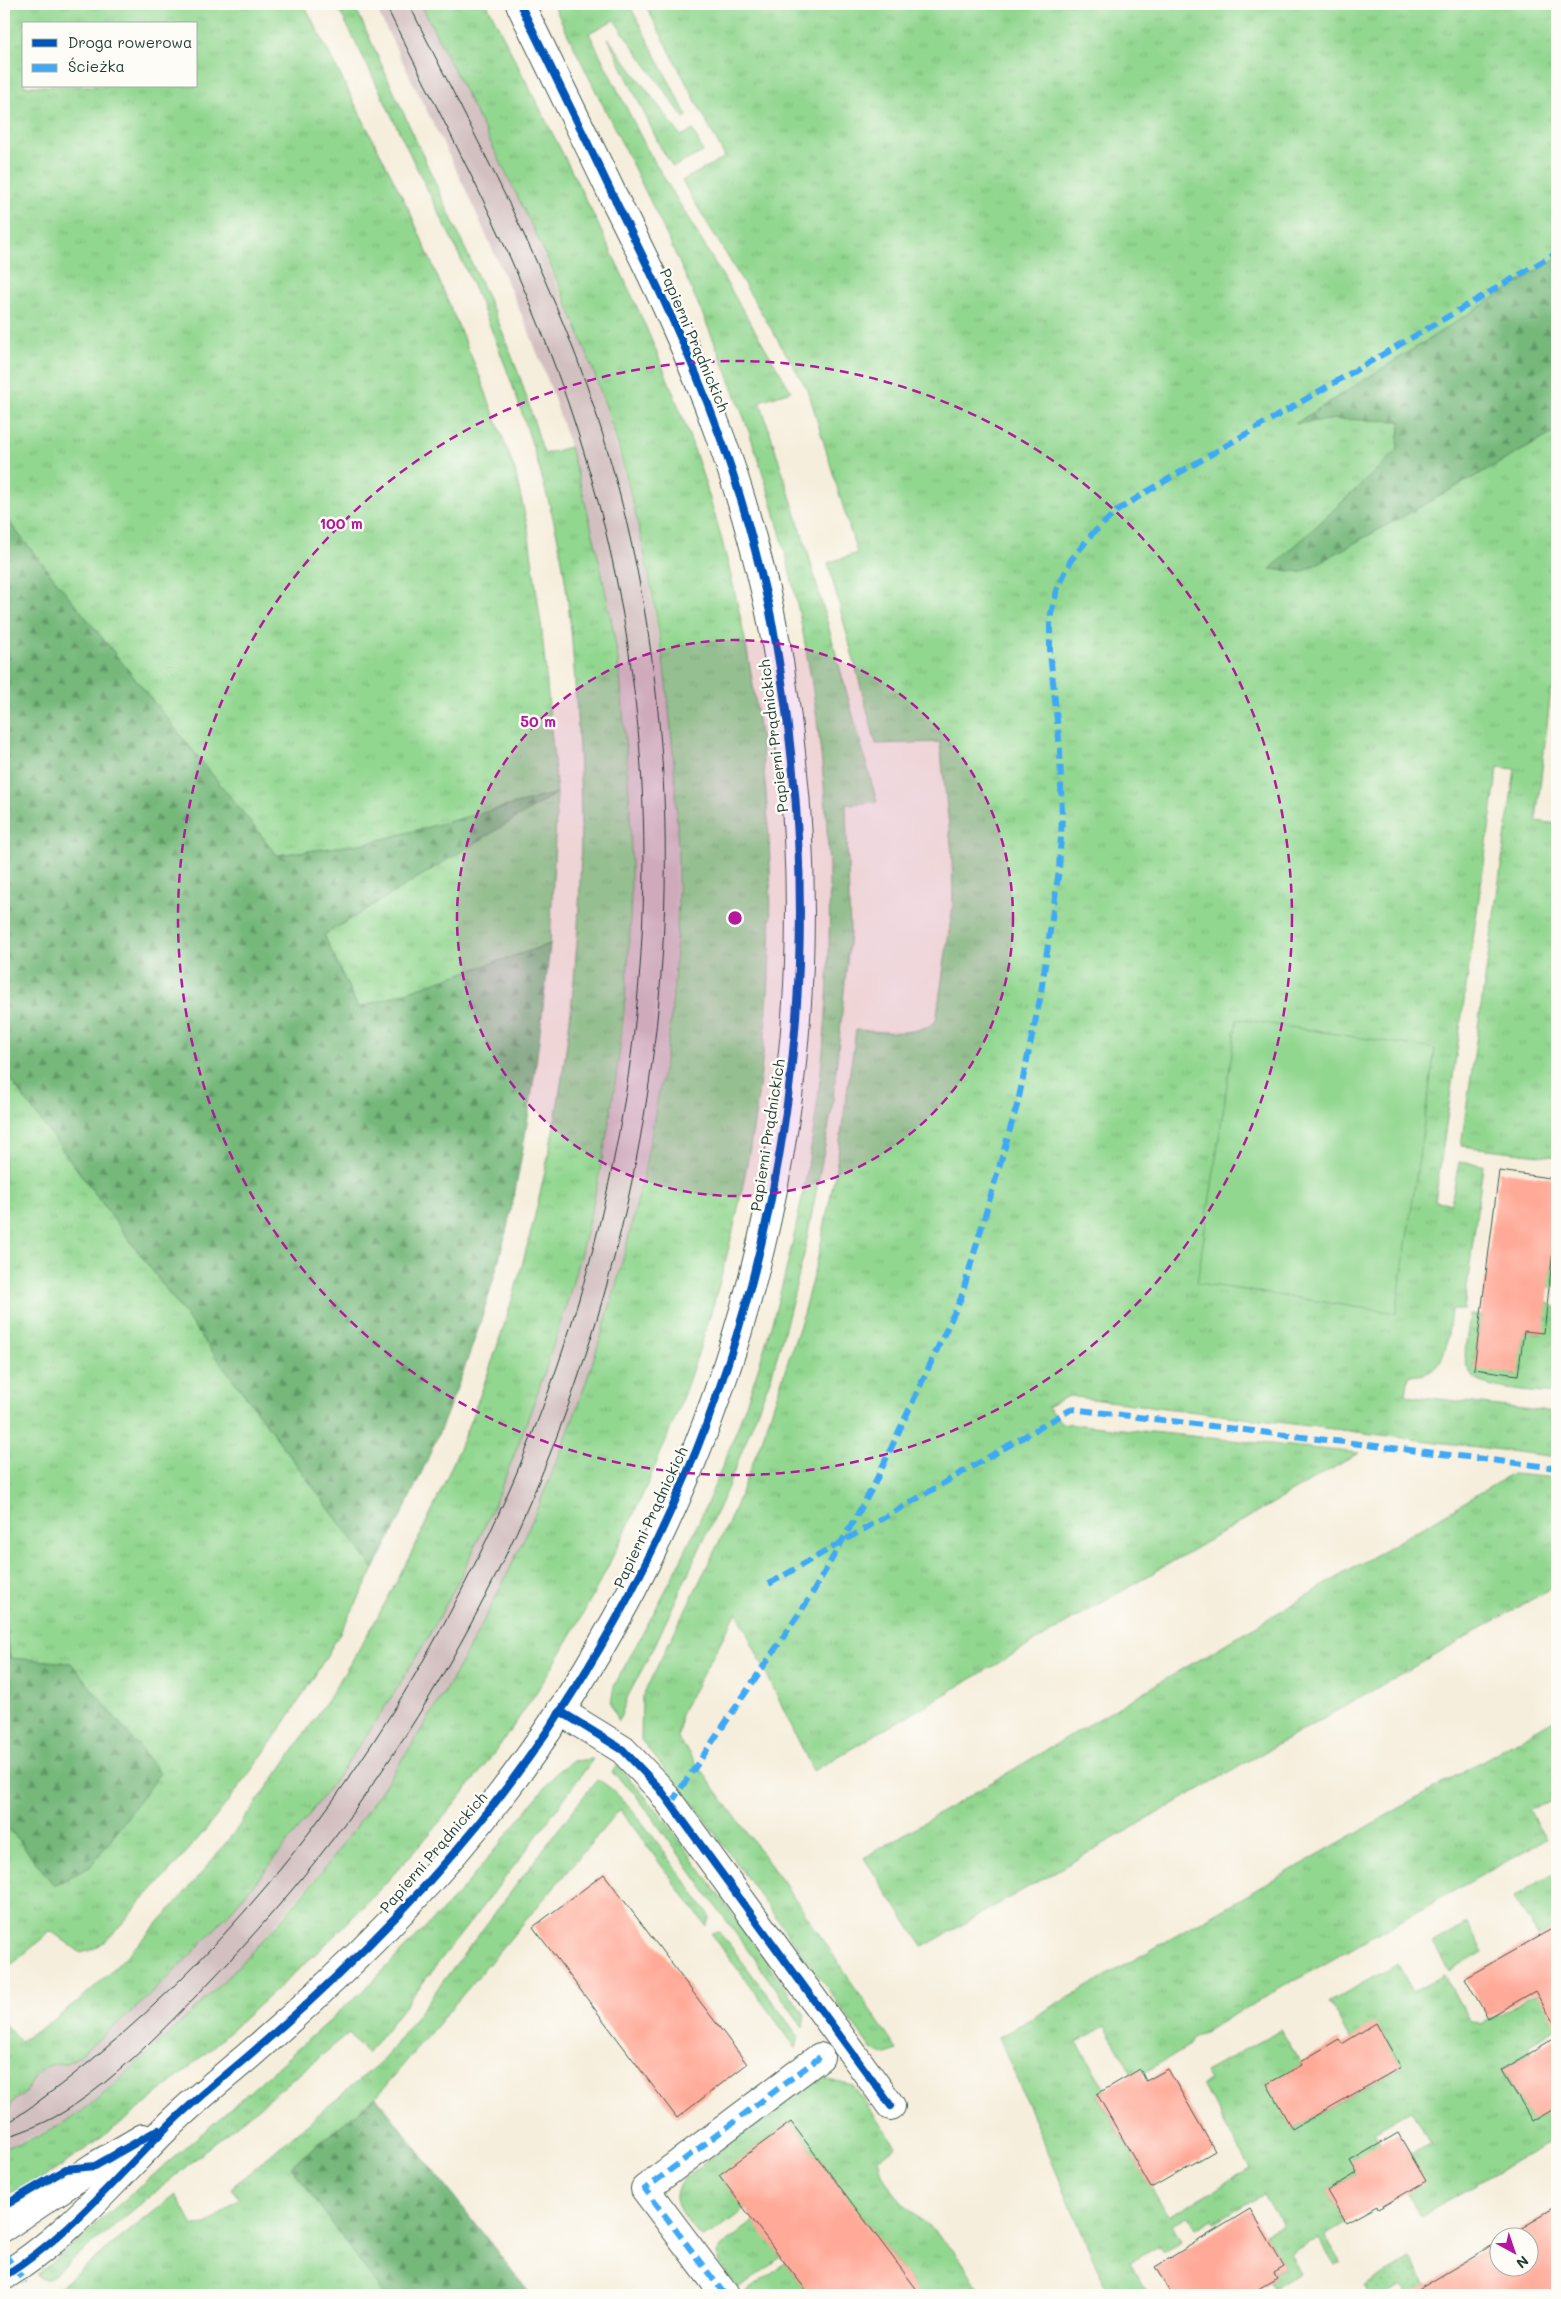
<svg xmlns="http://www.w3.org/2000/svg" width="1561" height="2299" font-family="Mali,sans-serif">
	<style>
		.railway { fill: #d2bfbf }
		.grass { fill: url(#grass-tufts); stroke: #588a62; fill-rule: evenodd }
		.forest { fill: url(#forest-firs); stroke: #4a7a57 }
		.park { fill: #92d790; stroke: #588a62 }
		.garden { fill: url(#garden-dots); stroke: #588a62 }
		.building { fill: #fa9 }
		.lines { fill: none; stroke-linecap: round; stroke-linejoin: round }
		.street-casing { stroke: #3f584d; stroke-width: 30 }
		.street { stroke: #fff; stroke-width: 28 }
		.tram { stroke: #1f3d34; stroke-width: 1 }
		.quiet { stroke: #3fa9f5; stroke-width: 6; stroke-dasharray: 12 6; stroke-linecap: butt }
		.cycleway-casing { stroke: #fdfcf7; stroke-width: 11 }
		.cycleway { stroke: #0057b8; stroke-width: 8 }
		.ring { fill: none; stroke: #b5179e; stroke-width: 2.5; stroke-dasharray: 9 6 }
		.labels { text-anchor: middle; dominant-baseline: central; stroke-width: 5; stroke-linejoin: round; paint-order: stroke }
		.street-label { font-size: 15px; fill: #1f3d34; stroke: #fdfcf7 }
		.centre { fill: #b5179e; stroke: #fdfcf7; stroke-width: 2.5 }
		.ring-label { font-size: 15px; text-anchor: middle; font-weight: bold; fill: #b5179e; stroke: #fdfcf7; stroke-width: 5; stroke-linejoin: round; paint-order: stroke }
	</style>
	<defs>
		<pattern id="grass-tufts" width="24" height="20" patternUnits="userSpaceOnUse" patternTransform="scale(1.25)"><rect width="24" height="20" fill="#92d790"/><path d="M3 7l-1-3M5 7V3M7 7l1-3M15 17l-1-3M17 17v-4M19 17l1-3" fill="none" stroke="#7db97d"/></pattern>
		<pattern id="forest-firs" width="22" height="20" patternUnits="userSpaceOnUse" patternTransform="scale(1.25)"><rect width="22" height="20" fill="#75b87a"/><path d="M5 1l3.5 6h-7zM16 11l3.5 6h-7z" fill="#5f9765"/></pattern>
		<pattern id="garden-dots" width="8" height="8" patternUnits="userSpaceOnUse" patternTransform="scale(1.25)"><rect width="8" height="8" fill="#92d790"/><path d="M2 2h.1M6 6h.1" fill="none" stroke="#7db97d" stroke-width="1.8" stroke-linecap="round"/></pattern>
	</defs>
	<rect width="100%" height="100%" fill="#fdfcf7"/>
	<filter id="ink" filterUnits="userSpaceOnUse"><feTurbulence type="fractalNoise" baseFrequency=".02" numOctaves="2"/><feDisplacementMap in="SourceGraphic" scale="10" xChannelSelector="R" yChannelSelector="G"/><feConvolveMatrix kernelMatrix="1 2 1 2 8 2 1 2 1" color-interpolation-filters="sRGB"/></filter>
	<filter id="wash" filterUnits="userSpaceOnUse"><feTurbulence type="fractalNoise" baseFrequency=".0096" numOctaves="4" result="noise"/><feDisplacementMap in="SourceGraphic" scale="20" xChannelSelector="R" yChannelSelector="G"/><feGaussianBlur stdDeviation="1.12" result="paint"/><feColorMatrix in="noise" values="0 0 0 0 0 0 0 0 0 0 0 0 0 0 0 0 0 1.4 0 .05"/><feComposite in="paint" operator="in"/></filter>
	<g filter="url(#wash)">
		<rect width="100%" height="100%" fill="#f6eedc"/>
		<polygon class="railway" points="374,4 421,4 521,204 581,340 600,390 629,489 643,546 663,665 671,725 677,821 676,943 670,1019 658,1096 631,1227 600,1341 577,1412 531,1528 505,1582 465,1660 429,1718 382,1791 338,1851 243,1962 193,2013 95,2101 59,2126 4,2148 4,2116 9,2113 11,2103 26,2091 32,2080 42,2069 56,2063 68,2062 119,2023 207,1937 291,1840 334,1781 416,1658 457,1583 493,1507 552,1354 578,1265 599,1179 614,1099 624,1025 631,916 631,846 629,786 617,653 604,579 570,447 551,389 528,329 466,190"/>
		<g class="grass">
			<path d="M 4,4 L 304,4 L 410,212 L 480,377 L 515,471 L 528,529 L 542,632 L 557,793 L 550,944 L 358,1008 L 324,935 L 555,794 L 368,843 L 277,855 L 4,516 ZM 24,24 L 196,24 L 196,86 L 24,86 Z"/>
			<path d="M 336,4 L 354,4 L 498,321 L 521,380 L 544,454 L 570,447 C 589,514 605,580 616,648 C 622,682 623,717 626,751 C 645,977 609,1201 530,1413 C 499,1498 462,1582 415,1659 C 372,1731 322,1801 269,1866 C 218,1928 162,1989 99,2039 C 90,2046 79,2058 69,2062 C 60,2065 51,2063 42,2069 C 33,2075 32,2084 26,2091 C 22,2096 16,2099 11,2103 L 9,2113 L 4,2116 L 4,2023 L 20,2041 C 67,2016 105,1978 142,1940 C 211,1868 267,1791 322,1708 C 514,1416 601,1065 577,716 C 573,649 569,579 552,514 C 531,434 504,355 470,279 C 452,238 431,197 411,156 C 386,105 363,54 336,4 Z"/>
			<path d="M 421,4 L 487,4 C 565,162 655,320 707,489 C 817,844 783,1220 616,1550 C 588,1607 557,1663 521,1715 C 471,1789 412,1857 350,1920 C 318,1953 282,1984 248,2015 C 194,2064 141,2111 81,2152 C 57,2169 33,2188 4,2194 L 4,2148 C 23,2142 43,2135 60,2125 C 92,2107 118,2081 145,2056 C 220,1988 291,1915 351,1833 C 504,1626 603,1388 651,1135 C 658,1095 667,1055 671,1015 C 690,822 669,622 615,436 C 570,285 490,145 421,4 Z"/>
			<path d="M 553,4 L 629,4 L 687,116 L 684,118 L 614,20 L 589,33 L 647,149 L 791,391 L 760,401 L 808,553 L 877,802 L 846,804 L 850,933 L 832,1109 L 804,1254 L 788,1317 L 772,1374 L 727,1489 L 655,1645 L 628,1696 L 619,1721 L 611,1704 L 614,1686 C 635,1647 657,1608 677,1568 C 713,1495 745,1415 768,1336 C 853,1052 850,740 758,458 C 706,300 625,153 553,4 Z"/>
			<path d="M 645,4 L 1557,4 L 1557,258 L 1296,423 L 1336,419 L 1401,421 L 1397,451 L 1271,569 L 1302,572 L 1557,431 L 1557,691 L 1551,690 L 1536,821 L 1557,824 L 1557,1157 L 1461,1146 L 1515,769 L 1498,767 L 1435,1201 L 1451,1203 L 1459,1162 L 1483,1165 L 1464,1310 L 1451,1310 C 1447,1338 1449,1379 1409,1375 L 1406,1395 L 1557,1413 L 1557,1457 L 1068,1396 L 1047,1407 L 1062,1423 L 1359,1453 L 813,1771 L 737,1612 L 681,1713 L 678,1738 L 801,1907 L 897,2050 L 884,2055 L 872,2050 L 697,1809 L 641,1740 L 642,1697 L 729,1522 L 763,1437 L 800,1325 L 819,1253 L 836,1169 L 856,1030 C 880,1031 915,1038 936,1021 L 953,905 L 952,854 L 940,742 L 876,744 L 828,563 L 857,553 L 808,390 L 682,181 L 725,157 Z"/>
			<polygon points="608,38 681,136 693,130 703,152 673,167 661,148"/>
			<path d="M 4,1071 L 374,1569 C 315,1687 232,1809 140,1903 C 127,1917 114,1936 98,1946 C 94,1950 86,1951 81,1953 L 51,1931 L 4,1971 L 4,1822 L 54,1885 L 71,1663 L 10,1658 L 4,1607 Z"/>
			<polygon points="1557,1214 1557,1285 1548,1289"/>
			<path d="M 1547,1302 L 1557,1308 L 1557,1393 C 1542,1394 1489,1389 1477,1380 C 1472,1377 1468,1370 1466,1364 C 1463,1349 1469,1329 1470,1314 L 1481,1315 L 1474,1368 L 1517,1375 L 1524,1331 L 1543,1333 Z"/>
			<polygon points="1512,1474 1557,1478 1557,1585 923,1947 864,1858"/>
			<polygon points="1557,1718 1557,1801 1555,1797 1529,1812 1546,1839 1193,2038 1190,2045 1142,2074 1132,2074 1105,2026 1077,2042 1105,2089 1097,2095 1168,2216 1250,2169 1202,2084 1210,2080 1205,2072 1281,2030 1302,2065 1267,2084 1293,2129 1401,2067 1376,2024 1350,2039 1329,2002 1397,1964 1413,1992 1444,1975 1469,2020 1482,2024 1538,1992 1535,1987 1557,1974 1557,2028 1528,2046 1531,2052 1502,2070 1532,2121 1557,2106 1557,2137 1421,2216 1407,2192 1410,2154 1430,2143 1412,2110 1374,2132 1381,2143 1357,2173 1327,2191 1346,2223 1325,2236 1341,2262 1335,2265 1318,2237 1289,2254 1300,2274 1274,2289 1270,2282 1277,2278 1274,2273 1284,2267 1265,2234 1283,2225 1264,2193 1215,2222 1213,2219 1196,2229 1188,2216 1172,2225 1181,2241 1163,2251 1159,2246 1130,2262 1149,2295 1111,2295 1097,2268 999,2037"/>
			<polygon points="593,1759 525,1852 367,2054 349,2033 49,2279 40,2279 37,2275 228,2111 369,1985 463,1889 559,1770 572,1761"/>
			<polygon points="617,1765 659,1812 805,2015 803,2027 652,1817 635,1794 612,1772"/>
			<path d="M 596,1780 C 622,1784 692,1892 710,1917 L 706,1926 L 620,1809 L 376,2097 L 291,2166 L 384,2295 L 49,2295 L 176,2194 L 193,2226 L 207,2225 L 239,2198 L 231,2188 L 384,2059 Z"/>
			<polygon points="1555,1873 1557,1877 1557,1925 1538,1936 1514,1897"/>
			<polygon points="1467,1924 1483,1952 1449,1972 1433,1943"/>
			<polygon points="720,1932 799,2037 796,2048 711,1933"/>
			<path d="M 819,2077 L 853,2085 L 896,2146 L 878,2160 C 887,2201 927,2221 953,2250 C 965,2263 973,2281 983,2295 L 921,2295 L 791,2122 L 720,2175 L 745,2209 L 713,2233 L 702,2237 C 696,2233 692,2227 688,2222 C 676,2206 669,2193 686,2177 Z"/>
			<polygon points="754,2221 781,2257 738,2289 721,2265 717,2254 723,2245"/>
			<polygon points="785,2263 810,2295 743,2294"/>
		</g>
		<g class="forest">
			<polygon points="1557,258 1557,431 1302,572 1270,569 1397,451 1401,421 1336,419 1295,424"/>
			<path d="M 4,516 L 277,855 L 368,843 L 557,793 L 324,935 L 358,1008 L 550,944 C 541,1031 530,1119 512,1206 C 485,1331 434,1456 374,1569 L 4,1071 Z"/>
			<polygon points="4,1607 10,1658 71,1663 160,1773 90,1867 54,1885 4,1822"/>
			<polygon points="376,2097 531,2295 384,2295 291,2166"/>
		</g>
		<polygon class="park" points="1237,1019 1435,1049 1396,1313 1197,1283"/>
		<polygon class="garden" points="1410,2260 1429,2290 1421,2295 1408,2295 1402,2286 1385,2295 1370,2295 1364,2286"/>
		<g id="blocks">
			<g class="building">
				<polygon points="1499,1171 1557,1179 1557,1214 1544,1333 1524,1331 1518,1375 1474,1369"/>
				<polygon points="604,1874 747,2064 677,2118 533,1927"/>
				<polygon points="1557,1926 1557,2028 1535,1991 1488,2018 1465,1978"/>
				<polygon points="1376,2023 1401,2067 1292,2129 1267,2084 1302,2065 1300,2062 1339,2039 1342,2044"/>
				<polygon points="1557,2037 1557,2106 1532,2121 1502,2070"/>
				<polygon points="1140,2069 1146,2081 1168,2069 1215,2151 1151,2188 1097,2094"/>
				<polygon points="791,2122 921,2295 810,2295 785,2263 719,2175"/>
				<polygon points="1398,2133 1426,2181 1378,2209 1377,2206 1346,2223 1327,2191 1357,2173 1350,2161"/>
				<polygon points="1557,2207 1557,2295 1409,2295 1498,2242 1498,2266 1528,2266 1528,2236 1508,2236"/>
				<polygon points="1250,2209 1284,2267 1274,2273 1277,2278 1248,2295 1172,2295 1155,2267"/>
			</g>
		</g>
	</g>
	<g filter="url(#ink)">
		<use href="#blocks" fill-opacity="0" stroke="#3f584d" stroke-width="1"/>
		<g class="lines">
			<defs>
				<g id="street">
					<polyline points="560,1711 623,1750 660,1789 891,2106"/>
					<polyline points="4,2227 95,2166 143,2138"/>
					<path d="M 4,2276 C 68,2237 115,2178 168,2126 C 192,2102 220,2080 247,2057 C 339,1978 427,1892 501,1795 C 725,1503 831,1128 792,762 C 786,706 779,649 766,594 C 753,539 738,484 718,431 C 690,353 654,278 617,204 C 585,137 552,70 520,4"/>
					<polyline points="725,2295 645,2189 820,2057"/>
				</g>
			</defs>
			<use href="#street" class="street-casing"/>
			<use href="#street" class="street"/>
			<g class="tram">
				<path d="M 4,2126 C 162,2018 292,1873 393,1711 C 602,1375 695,970 616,578 C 596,481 565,385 526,294 C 484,195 432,100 385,4"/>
				<path d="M 4,2138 C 27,2130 49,2122 70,2108 C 116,2078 157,2036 196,1996 C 252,1938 305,1878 353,1812 C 642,1415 749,881 595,410 C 549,268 474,137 409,4"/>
			</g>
			<g class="quiet">
				<polyline points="769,1584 1072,1409 1557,1468"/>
				<polyline points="671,1803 809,1599 873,1487 961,1298 1018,1102 1040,999 1059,870 1062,818 1060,749 1050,653 1050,618 1057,590 1071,560 1092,534 1118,510 1148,491 1557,253"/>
				<polyline points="4,2253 25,2283"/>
				<polyline points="725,2295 645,2189 820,2057"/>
			</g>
			<defs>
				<g id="cycleway">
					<polyline points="560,1711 623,1750 660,1789 891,2106"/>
					<polyline points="4,2206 66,2169 95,2166 158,2130"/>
					<path d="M 4,2276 C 68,2237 115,2178 168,2126 C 192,2102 220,2080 247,2057 C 339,1978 427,1892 501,1795 C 725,1503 831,1128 792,762 C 786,706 779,649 766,594 C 753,539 738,484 718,431 C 690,353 654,278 617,204 C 585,137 552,70 520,4"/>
				</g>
			</defs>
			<use href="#cycleway" class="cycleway-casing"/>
			<use href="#cycleway" class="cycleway"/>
		</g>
	</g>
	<circle cx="735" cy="918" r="278" fill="#b5179e" fill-opacity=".12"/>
	<g class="ring">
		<circle cx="735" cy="918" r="278"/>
		<circle cx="735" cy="918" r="557"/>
	</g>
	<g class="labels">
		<g class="street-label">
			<text transform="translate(695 340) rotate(67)">Papierni Prądnickich</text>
			<text transform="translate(773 736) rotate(-97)">Papierni Prądnickich</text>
			<text transform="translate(767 1135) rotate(-81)">Papierni Prądnickich</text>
			<text transform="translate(650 1517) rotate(-65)">Papierni Prądnickich</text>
			<text transform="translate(433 1852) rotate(-49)">Papierni Prądnickich</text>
		</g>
	</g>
	<circle cx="735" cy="918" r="8" class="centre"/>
	<g class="ring-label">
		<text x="341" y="529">100 m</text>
		<text x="538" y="727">50 m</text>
	</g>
	<rect width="1561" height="2299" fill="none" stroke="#fdfcf7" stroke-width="20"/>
	<rect x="22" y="22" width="175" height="65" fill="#fdfcf7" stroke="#a4b0a9"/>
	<rect x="32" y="39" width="25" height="8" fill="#0057b8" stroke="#a4b0a9"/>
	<text x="68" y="48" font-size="15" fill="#1f3d34">Droga rowerowa</text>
	<rect x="32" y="64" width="25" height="8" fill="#3fa9f5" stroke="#a4b0a9"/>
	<text x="68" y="72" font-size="15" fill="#1f3d34">Ścieżka</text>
	<g transform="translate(1514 2252) rotate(140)"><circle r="24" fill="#fdfcf7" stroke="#a4b0a9"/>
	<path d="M0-4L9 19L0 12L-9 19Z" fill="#b5179e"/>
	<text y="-8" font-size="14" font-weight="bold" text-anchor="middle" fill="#1f3d34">N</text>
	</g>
</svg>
